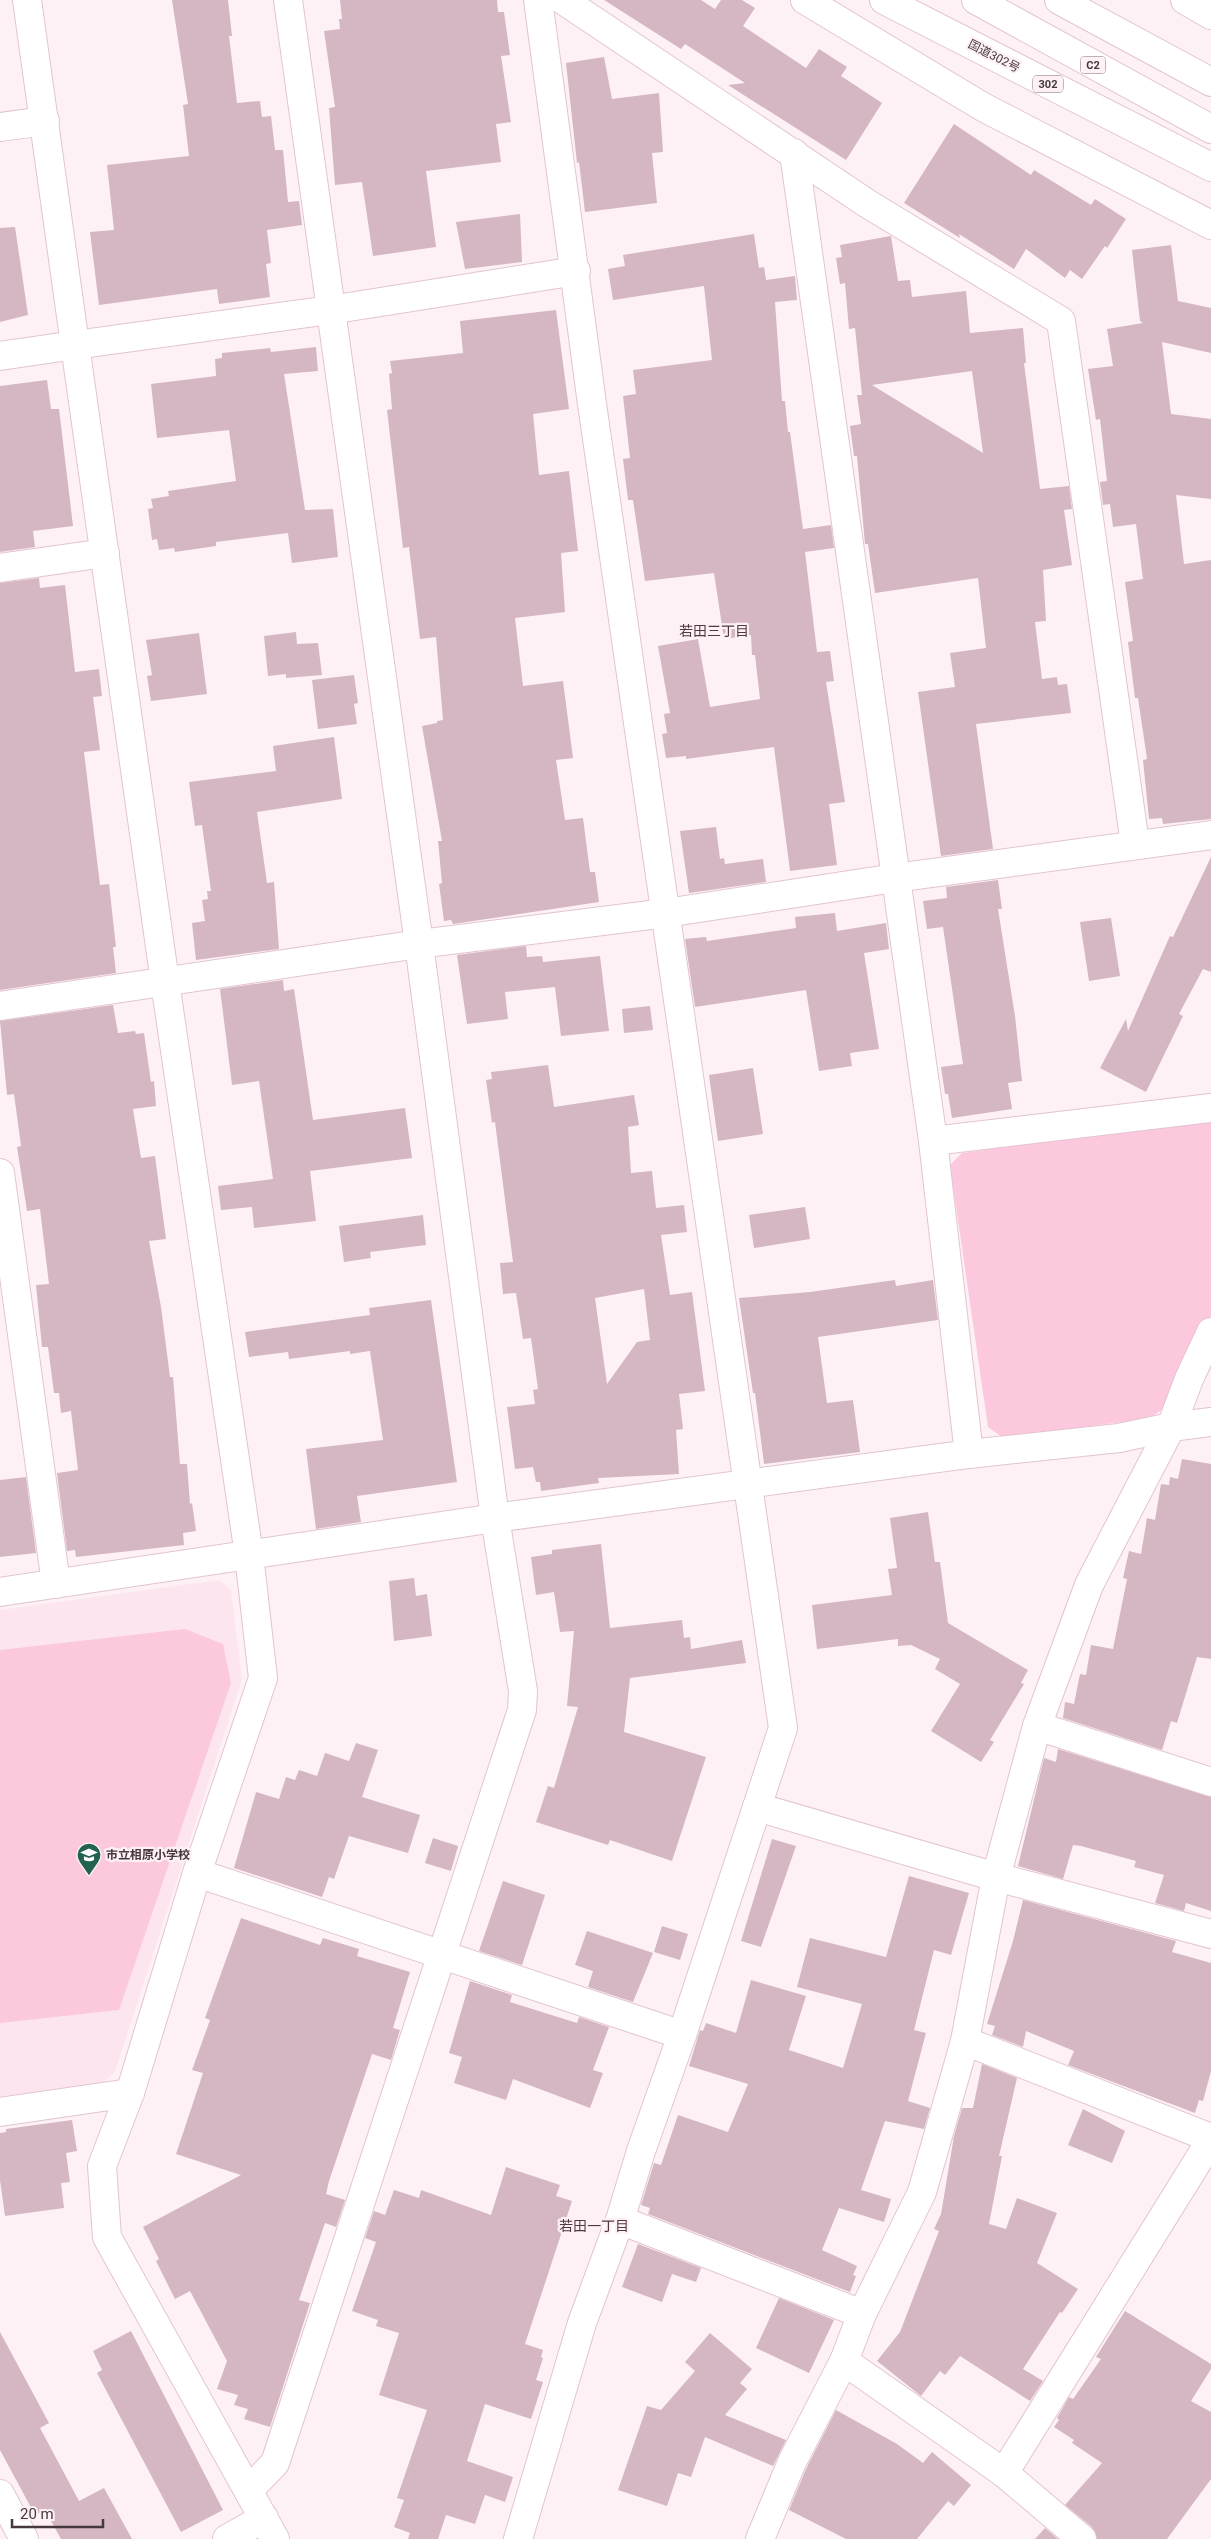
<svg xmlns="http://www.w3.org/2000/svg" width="1211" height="2539" font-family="Roboto,'Noto Sans JP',sans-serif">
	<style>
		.built { fill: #fde5ef }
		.green { fill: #fcc8de }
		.building { fill: #d5b6c3; fill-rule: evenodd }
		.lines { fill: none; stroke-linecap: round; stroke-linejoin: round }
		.minor-casing { stroke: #e2c4d0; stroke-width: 30 }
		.highway-casing { stroke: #e2c4d0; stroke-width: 30 }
		.minor { stroke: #fff; stroke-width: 28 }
		.highway { stroke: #fff; stroke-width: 28 }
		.labels { text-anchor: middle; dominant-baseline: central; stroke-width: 4.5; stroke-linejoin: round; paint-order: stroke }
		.shield { fill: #fef1f6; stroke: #7c7075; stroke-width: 1 }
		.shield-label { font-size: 11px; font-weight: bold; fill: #45393e }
		.street-label { font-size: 12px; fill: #45393e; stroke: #fef1f6 }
		.poi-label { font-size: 12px; font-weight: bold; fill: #45393e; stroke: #fef1f6; text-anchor: start }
		.neighbourhood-label { font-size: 14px; fill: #503842; stroke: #fef1f6 }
	</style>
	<rect width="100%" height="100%" fill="#fef1f6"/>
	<polygon class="built" points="219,1580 231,1590 242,1679 115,2072 101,2084 0,2099 0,1610"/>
	<g class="green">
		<polygon points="1211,1118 1211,1317 1170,1404 1153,1416 1136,1420 1003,1438 988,1427 950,1165 962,1153"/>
		<polygon points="185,1629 223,1644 231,1683 119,2010 0,2023 0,1650"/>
	</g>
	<g class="building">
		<polygon points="172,0 228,0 232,36 229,36 237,103 260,101 262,117 271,116 275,150 283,150 288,202 299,201 302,225 267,230 271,263 266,264 270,297 219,304 217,289 99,305 90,232 114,230 107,165 189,156 183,105 188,104"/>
		<polygon points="340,0 497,0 498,12 504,12 510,55 501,56 511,122 496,124 501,162 426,171 436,247 373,256 362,182 335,185 329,108 335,107 324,31 340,29 339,19 342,19"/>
		<polygon points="604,0 701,0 715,9 721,0 742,0 755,8 743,26 806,68 819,49 847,67 841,76 882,103 846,160 728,85 745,83 685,44 681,49"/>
		<polygon points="604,57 612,99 659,93 663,152 652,153 657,203 585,212 579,162 577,163 566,63"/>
		<polygon points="954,124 1031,175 1034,170 1091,205 1095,199 1126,219 1107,248 1105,246 1082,279 1070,270 1065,278 1026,249 1014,269 959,234 960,238 904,203"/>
		<polygon points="520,214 522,262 465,269 456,222"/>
		<polygon points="15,227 28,315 0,322 0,228"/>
		<polygon points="754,234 759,268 764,267 766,280 795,276 797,300 775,302 782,401 785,401 788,432 790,432 803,529 831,525 834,548 805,552 817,652 830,651 834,681 826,682 845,802 829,804 837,865 790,871 774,747 686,759 686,756 666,758 662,734 667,733 664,714 670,713 658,646 698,639 710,707 760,699 755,655 752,655 751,635 724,639 714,573 645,581 633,500 628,500 623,459 630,458 623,396 636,394 633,370 712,360 704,286 613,300 608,269 625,266 623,255"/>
		<path d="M 891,236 L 898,281 L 910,280 L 912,297 L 966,291 L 970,333 L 1023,328 L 1026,363 L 1024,363 L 1040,489 L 1069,486 L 1072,509 L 1064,510 L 1072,565 L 1043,570 L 1046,621 L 1035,622 L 1042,679 L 1057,677 L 1058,685 L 1067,684 L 1071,713 L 976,724 L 993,849 L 941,856 L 918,692 L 955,687 L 950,653 L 986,648 L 978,578 L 875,593 L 868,544 L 865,544 L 857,456 L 854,456 L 850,426 L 861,424 L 857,395 L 862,395 L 855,328 L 849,329 L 845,283 L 840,284 L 836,258 L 842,257 L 840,245 ZM 972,371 L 983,453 L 872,385 Z"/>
		<polygon points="1171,245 1178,301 1211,308 1211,353 1162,342 1171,414 1211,419 1211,499 1176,495 1184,564 1211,560 1211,819 1163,824 1162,818 1149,819 1143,760 1147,759 1138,698 1135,698 1128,642 1133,641 1125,582 1143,579 1136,524 1113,527 1110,504 1103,505 1100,482 1107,481 1100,419 1096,420 1088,369 1113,366 1107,329 1143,323 1140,321 1132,250"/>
		<polygon points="556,310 569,409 533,414 539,475 569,471 578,551 561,553 565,612 515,618 523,686 563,681 573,758 556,760 565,820 583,818 590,872 595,872 599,902 453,924 451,920 444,921 439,884 442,883 438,841 442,841 422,726 437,723 437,721 443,720 436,637 420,639 409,547 403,548 387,410 392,409 389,374 392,373 390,361 463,353 460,321"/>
		<polygon points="316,347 318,371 284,374 305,510 333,509 338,557 292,563 288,533 216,542 216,546 175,552 174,548 159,550 157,539 152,540 148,509 153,508 151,499 169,496 168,491 236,481 229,430 157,438 151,384 216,376 215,359 222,358 222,353 270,348 271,352"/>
		<polygon points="47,380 51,409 59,409 73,526 33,531 35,547 0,552 0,386"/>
		<polygon points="39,578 40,588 65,585 75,672 99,669 102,696 93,697 100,750 84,752 100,885 109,884 116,947 113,947 116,973 0,990 0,583"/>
		<polygon points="296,632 297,644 318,643 322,675 286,678 286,674 268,676 264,636"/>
		<polygon points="199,633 207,694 151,701 147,676 152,675 146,640"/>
		<polygon points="354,675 358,703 354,704 357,724 318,729 312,680"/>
		<polygon points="334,737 342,799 257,812 267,883 274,882 279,949 196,960 192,923 205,921 202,900 208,899 207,891 211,891 202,825 195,826 189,782 276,771 273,746"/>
		<polygon points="716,827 720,859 724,858 725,864 763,859 766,882 689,893 680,831"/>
		<polygon points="1211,857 1211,972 1203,969 1179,1014 1183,1016 1146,1092 1100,1068 1126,1019 1128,1031 1170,936 1173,937"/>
		<polygon points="998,880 1002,909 998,909 1015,1016 1022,1081 1008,1083 1012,1109 952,1118 948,1094 945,1094 941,1067 963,1064 943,927 927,929 923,901 947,898 946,887"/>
		<polygon points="835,913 837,931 886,923 889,949 864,953 879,1049 850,1053 852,1066 819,1071 806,990 695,1007 685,939 706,937 707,941 796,928 795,917"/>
		<polygon points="1111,918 1120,976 1089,981 1080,922"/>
		<polygon points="526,946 527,957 542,956 543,962 600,956 609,1031 561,1036 555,987 505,992 508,1019 467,1024 457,955"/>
		<polygon points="283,980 284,991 294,989 313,1120 405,1108 412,1158 310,1171 316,1221 254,1228 252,1207 221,1210 218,1186 273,1179 259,1081 232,1085 220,989"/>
		<polygon points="113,1005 118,1033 135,1031 136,1034 144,1033 151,1082 154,1081 156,1106 133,1109 141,1158 155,1156 166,1239 149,1241 161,1307 170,1377 173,1377 180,1464 187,1464 190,1504 192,1503 196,1531 183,1533 184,1545 76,1557 75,1550 67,1551 57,1473 78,1470 71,1411 61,1413 59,1393 54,1393 48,1347 42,1347 36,1285 49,1284 40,1209 27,1211 17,1147 21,1146 14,1094 7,1095 0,1021"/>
		<polygon points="650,1006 653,1030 624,1033 622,1009"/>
		<path d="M 548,1065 L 554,1107 L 634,1095 L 639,1125 L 628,1127 L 631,1173 L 652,1171 L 656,1208 L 684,1205 L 687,1232 L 661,1235 L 670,1295 L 692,1292 L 705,1391 L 679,1394 L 683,1429 L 676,1430 L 679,1474 L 598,1478 L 599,1483 L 541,1491 L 540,1482 L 536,1482 L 533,1467 L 515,1469 L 507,1407 L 535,1404 L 533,1390 L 538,1389 L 531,1338 L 523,1339 L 516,1293 L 503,1294 L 500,1263 L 513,1262 L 495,1122 L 492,1123 L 486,1080 L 492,1079 L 491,1072 ZM 644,1289 L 650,1340 L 637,1342 L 607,1384 L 595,1298 Z"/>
		<polygon points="753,1068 763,1134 718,1141 709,1075"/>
		<polygon points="805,1207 810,1239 754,1248 749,1215"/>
		<polygon points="423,1215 426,1245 370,1252 371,1258 344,1262 339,1226"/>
		<polygon points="895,1280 896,1286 933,1280 938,1320 818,1337 827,1403 853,1400 860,1452 764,1464 755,1393 753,1393 739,1298 810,1292"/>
		<polygon points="431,1300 457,1482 357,1496 361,1522 316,1529 306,1449 383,1440 370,1351 350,1354 350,1351 289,1359 288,1352 249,1357 245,1332 370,1315 369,1308"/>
		<polygon points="1182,1459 1211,1464 1211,1659 1197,1657 1177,1723 1171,1721 1162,1750 1063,1718 1065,1702 1074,1704 1080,1674 1086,1675 1091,1645 1113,1649 1127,1579 1123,1578 1129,1551 1141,1554 1147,1518 1155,1520 1161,1484 1169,1485 1170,1477 1178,1479"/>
		<polygon points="26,1477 36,1553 0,1557 0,1480"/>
		<polygon points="928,1512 935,1562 940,1562 948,1623 1028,1670 1021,1683 1024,1684 990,1740 994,1742 981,1762 931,1731 960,1684 935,1669 940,1659 911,1645 898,1646 898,1639 817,1649 812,1605 892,1595 888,1569 897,1568 890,1518"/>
		<polygon points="601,1544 610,1628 682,1620 684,1638 690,1637 691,1649 742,1640 746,1663 630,1678 624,1732 706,1757 672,1861 610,1840 608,1845 536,1822 548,1786 554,1788 578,1707 567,1706 574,1631 560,1632 554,1592 536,1595 531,1557 552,1554 552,1550"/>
		<polygon points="414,1578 416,1596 427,1594 432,1636 394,1641 389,1581"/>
		<polygon points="356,1743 378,1750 362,1797 420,1815 408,1853 349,1836 334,1879 329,1877 322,1897 234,1868 256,1792 279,1799 286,1777 295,1780 299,1770 317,1776 325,1753 349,1761"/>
		<polygon points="1058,1749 1211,1797 1211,1911 1186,1903 1184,1911 1155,1903 1164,1875 1134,1867 1136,1861 1081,1846 1073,1845 1063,1879 1018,1866 1044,1758 1056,1762"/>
		<polygon points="433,1838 458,1846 451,1871 425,1863"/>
		<polygon points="772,1839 796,1846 761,1947 741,1941"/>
		<polygon points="909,1876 969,1893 951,1955 934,1950 914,2030 926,2033 908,2101 930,2108 924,2129 885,2121 861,2190 891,2199 884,2222 839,2208 822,2250 857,2266 853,2275 856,2276 850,2292 648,2214 650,2208 641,2205 654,2163 661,2165 678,2115 728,2132 748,2084 689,2066 700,2030 703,2031 706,2023 736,2033 751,1980 806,1996 789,2050 843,2068 862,2004 797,1987 810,1938 886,1957"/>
		<polygon points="503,1881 545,1895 522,1965 479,1951"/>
		<polygon points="1023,1900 1176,1941 1172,1952 1211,1963 1211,2071 1203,2101 1199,2100 1195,2113 1068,2065 1074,2051 1026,2031 1023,2047 992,2035 995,2026 987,2024 1013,1941"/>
		<polygon points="241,1918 320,1945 323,1938 359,1949 357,1956 410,1972 393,2028 400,2030 391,2060 372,2054 329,2181 326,2194 345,2200 336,2227 325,2223 308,2273 299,2300 310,2303 270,2427 244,2419 248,2409 234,2405 238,2395 217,2389 227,2361 190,2291 175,2299 156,2261 159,2259 143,2227 241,2175 176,2154 203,2073 192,2070 210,2020 205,2018"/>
		<polygon points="662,1926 688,1934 680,1960 654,1952"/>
		<polygon points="587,1931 653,1953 633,2002 588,1987 593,1971 575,1965"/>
		<polygon points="470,1981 512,1995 510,2002 577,2023 579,2017 609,2027 593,2070 603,2073 590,2108 513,2079 506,2100 454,2083 462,2057 449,2053"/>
		<polygon points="982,2064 1017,2078 999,2156 1002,2156 989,2224 1006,2229 1017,2198 1057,2213 1037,2263 1078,2289 1062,2313 1060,2312 1023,2369 1043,2381 1030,2401 960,2356 945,2375 940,2371 921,2396 877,2361 900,2332 939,2231 934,2229 941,2214 954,2136 962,2108 973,2108"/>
		<polygon points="1083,2109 1125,2131 1112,2163 1068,2145"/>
		<polygon points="72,2120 77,2151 66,2153 70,2182 61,2183 64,2208 5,2216 0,2180 0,2133 6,2132 6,2129"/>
		<polygon points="506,2167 560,2185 556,2196 572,2201 525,2344 543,2350 541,2357 543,2358 536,2380 543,2382 531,2419 485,2404 467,2461 513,2477 505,2502 485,2495 475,2524 446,2515 438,2539 408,2539 410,2533 394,2527 404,2500 397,2498 427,2410 379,2395 399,2333 376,2326 378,2320 352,2311 376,2242 365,2238 374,2211 385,2215 394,2190 419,2198 421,2190 491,2215"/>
		<polygon points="638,2244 701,2268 696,2282 672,2274 662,2302 622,2287"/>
		<polygon points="779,2298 834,2320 809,2373 756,2348"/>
		<polygon points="1125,2311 1211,2364 1211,2369 1191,2401 1211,2412 1211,2479 1167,2539 1097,2539 1092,2527 1065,2505 1102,2463 1072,2443 1074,2440 1054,2427 1059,2420 1057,2418 1069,2397 1073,2399 1101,2359 1096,2357"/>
		<polygon points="131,2331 223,2510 181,2532 97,2373 102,2370 93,2351"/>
		<polygon points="0,2332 49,2423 40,2428 79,2501 104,2488 132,2539 61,2539 45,2510 35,2515 0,2450"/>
		<polygon points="710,2333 752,2369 740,2383 747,2389 725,2415 786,2440 773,2466 705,2437 691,2477 678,2473 667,2506 618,2490 647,2406 661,2410 695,2371 685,2362"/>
		<polygon points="836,2410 897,2444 923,2463 932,2452 971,2485 954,2506 948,2501 917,2539 846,2539 789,2510 806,2469"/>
		<polygon points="1045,2528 1058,2539 1035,2539"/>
	</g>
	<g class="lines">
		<defs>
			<g id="minor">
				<polyline points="563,0 868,204 1061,321 1135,844"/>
				<polyline points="805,0 983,107 1211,225"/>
				<polyline points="0,127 45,121"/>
				<polyline points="794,153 933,1141 969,1454"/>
				<polyline points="0,356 75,345 27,0"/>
				<polyline points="0,568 105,553"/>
				<polyline points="0,1006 419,944 666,913 895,878 1211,835"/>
				<polyline points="933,1141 1211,1108"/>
				<polyline points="0,1173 56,1584"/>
				<polyline points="0,1592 495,1518 969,1454 1119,1438 1171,1427 1211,1422"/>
				<polyline points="1037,1726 1211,1782"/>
				<polyline points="757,1807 996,1877 1211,1934"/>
				<polyline points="197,1873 682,2035"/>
				<polyline points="965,2041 1211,2138"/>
				<polyline points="0,2112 130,2093"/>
				<polyline points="620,2220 862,2314"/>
				<polyline points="844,2361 1004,2473 1082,2539"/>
				<polyline points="1004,2473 1211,2140"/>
				<polyline points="249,2490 275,2463 522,1710 523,1691 495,1518 419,944 288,0"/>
				<polyline points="0,2494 24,2539"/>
				<polyline points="227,2539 264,2518"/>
				<polyline points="275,2539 107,2237 102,2166 130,2093 197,1873 263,1678 249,1555 165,982 75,345 330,310 576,271"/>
				<polyline points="518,2539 582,2323 620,2220 641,2151 682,2035 783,1728 592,404 538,0"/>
				<polyline points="760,2539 792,2462 844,2361 862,2314 922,2192 965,2041 996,1877 1037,1726 1089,1585 1171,1427 1189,1379 1211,1332"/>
			</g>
			<g id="highway">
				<polyline points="884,0 1211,167"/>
				<polyline points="976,0 1211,129"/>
				<polyline points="1059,0 1211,82"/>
				<polyline points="1185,0 1211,15"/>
			</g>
		</defs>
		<use href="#minor" class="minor-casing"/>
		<use href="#highway" class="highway-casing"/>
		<use href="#minor" class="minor"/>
		<use href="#highway" class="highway"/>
	</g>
	<defs>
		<symbol id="school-pin" viewBox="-11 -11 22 30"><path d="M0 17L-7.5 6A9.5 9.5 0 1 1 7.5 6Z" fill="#216251" stroke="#fef1f6"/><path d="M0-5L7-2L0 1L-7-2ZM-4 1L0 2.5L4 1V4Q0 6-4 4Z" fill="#fff"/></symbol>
	</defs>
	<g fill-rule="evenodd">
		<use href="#school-pin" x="75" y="1841" width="28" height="38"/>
	</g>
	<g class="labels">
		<g class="shield">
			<rect x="1080.5" y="56.5" width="25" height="17" rx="4"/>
			<rect x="1033" y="75.5" width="30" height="17" rx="4"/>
		</g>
		<g class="shield-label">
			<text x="1093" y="65">C2</text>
			<text x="1048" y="84">302</text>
		</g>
		<g class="street-label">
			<text transform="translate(994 56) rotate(27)">国道302号</text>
		</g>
		<g class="poi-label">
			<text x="106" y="1855">市立相原小学校</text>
		</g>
		<g class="neighbourhood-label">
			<text x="714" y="631">若田三丁目</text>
			<text x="594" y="2226">若田一丁目</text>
		</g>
	</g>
	<path d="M12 2519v8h91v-8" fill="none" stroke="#45393e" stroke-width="2.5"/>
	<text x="20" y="2519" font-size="15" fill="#45393e" stroke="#fef1f6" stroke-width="4" paint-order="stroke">20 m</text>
</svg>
